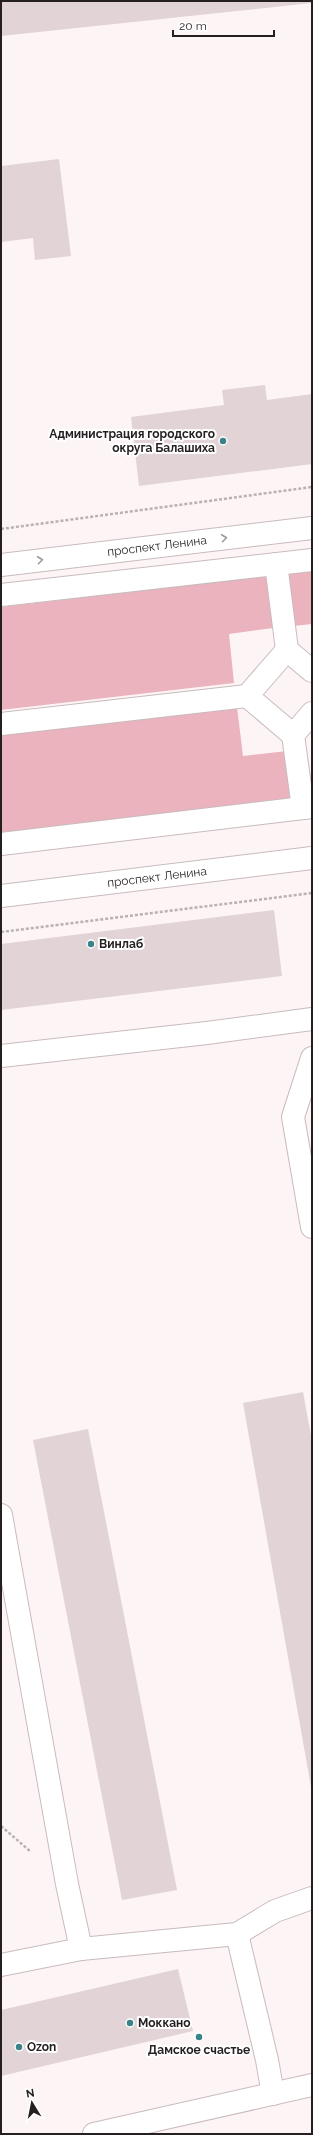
<svg xmlns="http://www.w3.org/2000/svg" width="313" height="2135" font-family="Raleway,sans-serif">
	<style>
		.green { fill: #eab3be }
		.building { fill: #e2d3d6 }
		.lines { fill: none; stroke-linecap: round; stroke-linejoin: round }
		.minor-casing { stroke: #c9bbbd; stroke-width: 24 }
		.path { stroke: #b9b1b2; stroke-width: 2.5; stroke-dasharray: 3 2; stroke-linecap: butt }
		.minor { stroke: #fff; stroke-width: 22 }
		.oneway { stroke: #9d9a9b }
		.poi-dot { fill: #3b8389; stroke: #fff; stroke-width: 1.5 }
		.labels { text-anchor: middle; dominant-baseline: central; stroke-width: 4; stroke-linejoin: round; paint-order: stroke }
		.poi-label { font-size: 12px; font-weight: bold; fill: #251f20; stroke: #fff; text-anchor: start }
		.street-label { font-size: 12px; fill: #251f20; stroke: #fff }
	</style>
	<rect width="100%" height="100%" fill="#fdf4f5"/>
	<g class="green">
		<polygon points="312,570 312,624 293,626 287,573"/>
		<polygon points="267,576 273,628 229,634 234,683 1,710 1,607"/>
		<polygon points="237,707 243,756 287,751 294,804 1,839 1,735"/>
	</g>
	<g class="building">
		<polygon points="1,1 312,1 312,3 1,36"/>
		<polygon points="59,159 71,256 35,260 33,238 1,242 1,166"/>
		<polygon points="265,385 267,400 312,394 312,464 139,486 131,417 224,405 222,390"/>
		<polygon points="274,910 282,976 1,1010 1,944"/>
		<polygon points="303,1392 312,1441 311,1787 243,1403"/>
		<polygon points="88,1429 177,1890 122,1900 33,1440"/>
		<polygon points="178,1969 193,2031 1,2076 1,2010"/>
	</g>
	<g class="lines">
		<defs>
			<g id="minor">
				<polyline points="276,564 287,650"/>
				<polyline points="1,565 312,528"/>
				<polyline points="1,595 312,560"/>
				<polyline points="312,671 287,650 247,696 293,735 312,713"/>
				<polyline points="1,724 247,696"/>
				<polyline points="293,735 303,808"/>
				<polyline points="1,844 312,807"/>
				<polyline points="1,896 312,858"/>
				<polyline points="1,1056 207,1033 312,1019"/>
				<polyline points="312,1058 293,1117 312,1227"/>
				<polyline points="1,1515 67,1884 81,1949"/>
				<polyline points="237,1934 275,1911 312,1898"/>
				<polyline points="1,1965 81,1949 237,1934 267,2060 273,2094"/>
				<polyline points="94,2134 312,2085"/>
			</g>
		</defs>
		<use href="#minor" class="minor-casing"/>
		<g class="path">
			<polyline points="1,529 312,487"/>
			<polyline points="1,932 312,893"/>
			<polyline points="1,1826 31,1852"/>
		</g>
		<use href="#minor" class="minor"/>
	</g>
	<defs><path id="oneway-chevron" d="M-2-3.5L2.5 0L-2 3.5" fill="none" stroke-width="1.6" stroke-linecap="round" stroke-linejoin="round"/></defs>
	<g class="oneway">
		<use href="#oneway-chevron" transform="translate(224 538) rotate(-7)"/>
		<use href="#oneway-chevron" transform="translate(40 560) rotate(-7)"/>
	</g>
	<g class="poi-dot">
		<circle cx="223" cy="441" r="4"/>
		<circle cx="91" cy="944" r="4"/>
		<circle cx="130" cy="2023" r="4"/>
		<circle cx="199" cy="2037" r="4"/>
		<circle cx="19" cy="2047" r="4"/>
	</g>
	<g class="labels">
		<g class="poi-label">
			<text x="215" y="434" text-anchor="end">Администрация городского<tspan x="215" dy="14">округа Балашиха</tspan></text>
			<text x="99" y="944">Винлаб</text>
			<text x="138" y="2023">Моккано</text>
			<text x="27" y="2047">Ozon</text>
			<text x="199" y="2050" text-anchor="middle">Дамское счастье</text>
		</g>
		<g class="street-label">
			<text transform="translate(157 546) rotate(-7)">проспект Ленина</text>
			<text transform="translate(157 877) rotate(-7)">проспект Ленина</text>
		</g>
	</g>
	<rect width="313" height="2135" fill="none" stroke="#251f20" stroke-width="4"/>
	<g transform="translate(32 2103) rotate(350)" stroke="#ffffff" stroke-width="3" paint-order="stroke">
	<path d="M0-3L7 15L0 10L-7 15Z" fill="#251f20"/>
	<text y="-6" font-size="11" font-weight="bold" text-anchor="middle" fill="#251f20">N</text>
	</g>
	<path d="M173 30v6h101v-6" fill="none" stroke="#251f20" stroke-width="2"/>
	<text x="179" y="30" font-size="12" fill="#251f20" stroke="#ffffff" stroke-width="3" paint-order="stroke">20 m</text>
</svg>
